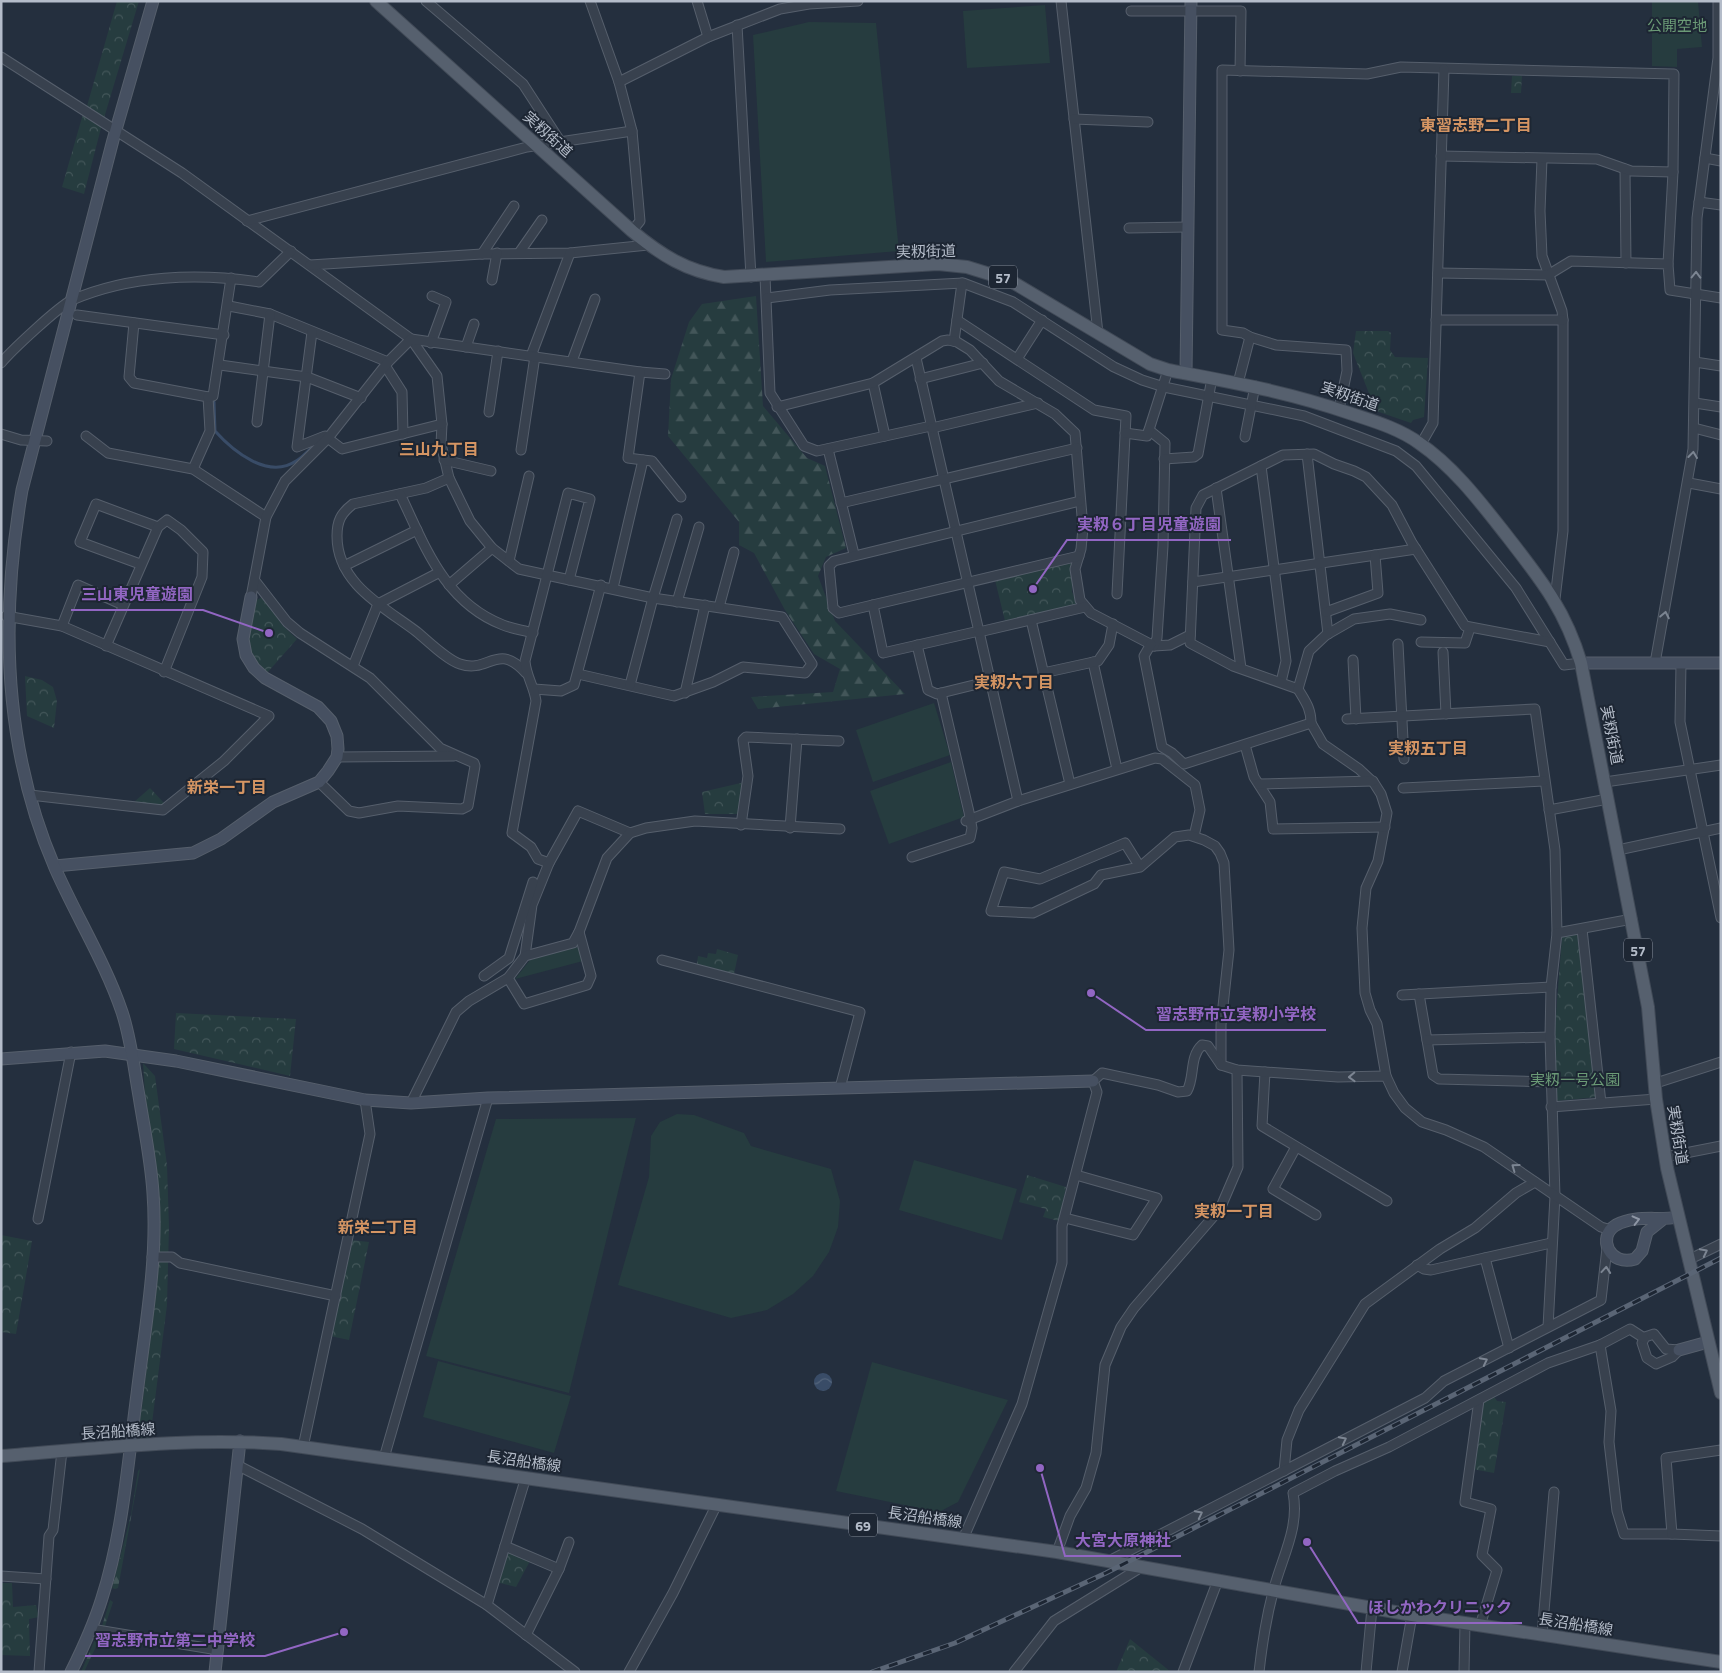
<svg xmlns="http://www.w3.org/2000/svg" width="1722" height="1673" font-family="'Titillium Web','Noto Sans JP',sans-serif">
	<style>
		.green { fill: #263c3f }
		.forest { fill: url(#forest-firs) }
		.park { fill: url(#park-crowns) }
		.water { fill: url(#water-waves) }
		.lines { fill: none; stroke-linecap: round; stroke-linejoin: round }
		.stream { stroke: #394c67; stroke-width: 3 }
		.street-casing { stroke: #565f6c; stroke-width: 11 }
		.secondary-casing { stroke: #565f6c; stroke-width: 13 }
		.primary-casing { stroke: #414a57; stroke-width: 14 }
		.street { stroke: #38414e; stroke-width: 9 }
		.secondary { stroke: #465061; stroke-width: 11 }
		.primary { stroke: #56606e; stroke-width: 12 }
		.rail-casing { stroke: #5a6575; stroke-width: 5 }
		.rail { stroke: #1d2633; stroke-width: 3; stroke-dasharray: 9; stroke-linecap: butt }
		.oneway { stroke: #7c8592 }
		.oneway2 { stroke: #8e96a5 }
		.labels { text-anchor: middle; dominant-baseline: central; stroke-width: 4; stroke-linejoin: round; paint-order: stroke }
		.shield { fill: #1d2633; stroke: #878f9c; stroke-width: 1 }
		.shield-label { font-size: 14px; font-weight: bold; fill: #b4bcc9 }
		.park-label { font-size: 15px; fill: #6b9a76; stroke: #1d2633 }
		.street-label { font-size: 15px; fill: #b4bcc9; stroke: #1d2633 }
		.neighbourhood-label { font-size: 16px; font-weight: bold; fill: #d59563; stroke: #1d2633 }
		.leader { fill: none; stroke: #9266c3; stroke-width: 2 }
		.callout-dot { fill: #9266c3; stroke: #1d2633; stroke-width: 2 }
		.callout-label { font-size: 16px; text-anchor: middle; font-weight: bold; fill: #9266c3; stroke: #1d2633; stroke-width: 4; stroke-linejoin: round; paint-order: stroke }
	</style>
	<defs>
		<pattern id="forest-firs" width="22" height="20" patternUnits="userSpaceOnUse" patternTransform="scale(1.25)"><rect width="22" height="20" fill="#263c3f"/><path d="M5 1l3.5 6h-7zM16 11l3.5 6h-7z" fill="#435659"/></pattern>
		<pattern id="park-crowns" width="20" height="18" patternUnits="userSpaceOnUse" patternTransform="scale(1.25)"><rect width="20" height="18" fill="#263c3f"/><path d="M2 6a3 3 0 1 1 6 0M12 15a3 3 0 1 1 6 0" fill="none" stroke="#435659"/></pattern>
		<pattern id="water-waves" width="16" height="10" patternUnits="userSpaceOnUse" patternTransform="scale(1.25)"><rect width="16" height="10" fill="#394c67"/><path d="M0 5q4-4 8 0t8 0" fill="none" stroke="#53647b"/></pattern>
	</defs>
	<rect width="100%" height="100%" fill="#242f3e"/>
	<g class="green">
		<polygon points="1652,1 1698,1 1702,47 1677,49 1677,67 1652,66"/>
		<polygon points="1045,5 1050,63 967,68 963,11"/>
		<polygon points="809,22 876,23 899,251 766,262 753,35"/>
		<polygon points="934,703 950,755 873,782 856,730"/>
		<polygon points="951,762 964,817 889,844 870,791"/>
		<polygon points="576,947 580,949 583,961 515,979 530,960"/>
		<polygon points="677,1114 694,1115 744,1133 751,1146 831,1169 840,1201 838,1227 829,1252 813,1276 793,1294 767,1310 731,1318 618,1285 649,1177 651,1136 660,1122"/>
		<polygon points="636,1118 569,1393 426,1356 496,1119"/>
		<polygon points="914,1160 1017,1189 1002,1240 899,1210"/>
		<polygon points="438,1361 571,1396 554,1453 423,1417"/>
		<polygon points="872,1362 1008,1400 958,1502 939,1512 836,1491"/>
	</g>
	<g class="forest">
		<polygon points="756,296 763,406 807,458 825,466 846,548 826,557 818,576 835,621 905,694 758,709 751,697 833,692 840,669 814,654 785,610 754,553 739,545 739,522 668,436 671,379 689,322 702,304"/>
		<polygon points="140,1469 118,1588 115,1589 112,1588 131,1515 138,1471"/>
		<polygon points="110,1600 113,1602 105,1626 102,1626"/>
		<polygon points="96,1637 100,1638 84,1672 81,1672"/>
	</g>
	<g class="park">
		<polygon points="117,1 139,1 104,118 87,106"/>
		<polygon points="1512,76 1522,76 1521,93 1511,93"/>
		<polygon points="83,114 102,124 84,194 62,187"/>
		<polygon points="1356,331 1388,331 1391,333 1390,350 1395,357 1428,358 1424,417 1413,420 1411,423 1376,411 1353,353"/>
		<polygon points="1072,561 1072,592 1079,605 1005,621 995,580"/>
		<path d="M 262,597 L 283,626 L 297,639 L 267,673 C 240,648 249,633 255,601 Z"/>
		<polygon points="25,676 42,680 53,687 57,701 54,728 27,716"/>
		<polygon points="745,782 738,814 705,814 702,792"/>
		<polygon points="150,788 165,804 162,806 134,802"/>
		<polygon points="1579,934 1597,1097 1556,1101 1555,1028 1562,937"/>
		<polygon points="717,949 738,955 734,974 697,964 698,956 707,958 708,953 716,954"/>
		<polygon points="176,1013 296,1019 290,1076 174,1049"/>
		<polygon points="143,1063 155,1076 167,1165 169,1227 167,1305 150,1439 136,1439 142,1407 157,1277"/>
		<polygon points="1027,1175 1066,1187 1059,1221 1043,1217 1046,1209 1019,1202"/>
		<polygon points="1,1235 32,1241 16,1334 1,1332"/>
		<polygon points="351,1240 369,1242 349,1340 330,1336"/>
		<polygon points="1493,1395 1497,1401 1506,1402 1494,1473 1472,1469 1481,1402"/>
		<polygon points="506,1552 530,1561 516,1587 496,1582"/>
		<polygon points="1,1583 12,1583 13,1607 36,1605 39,1617 29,1619 30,1656 1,1655"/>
		<polygon points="1130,1639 1171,1672 1116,1672"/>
	</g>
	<circle class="water" cx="823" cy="1382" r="9"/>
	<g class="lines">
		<path class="stream" d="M 214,402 L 215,431 C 233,451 268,480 296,461 C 303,457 310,449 316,443"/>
		<defs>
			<g id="street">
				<polyline points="426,1 523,84 560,141"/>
				<polyline points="590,1 619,82 632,131 640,221 632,231"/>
				<polyline points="697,1 708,37"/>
				<polyline points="1061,1 1098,333"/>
				<polyline points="1131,11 1241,11 1240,71"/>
				<polyline points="737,25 751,277"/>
				<polyline points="1,57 182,173 411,339 437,376 442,424 441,444 449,478 470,521 492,548 519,569 653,598 782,617 812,664 805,673 743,667 713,682 674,696 578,674"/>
				<polyline points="619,82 708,37 780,9 809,4 858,1"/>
				<polyline points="1074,119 1148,122"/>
				<polyline points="1705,158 1721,161"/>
				<polyline points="1542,159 1540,211 1542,256 1562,311 1563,320 1563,531 1555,599"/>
				<polyline points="1625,169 1626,263"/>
				<polyline points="1699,202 1721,205"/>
				<polyline points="247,221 527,147 632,131"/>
				<polyline points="1129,228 1188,227"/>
				<polyline points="519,253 542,220"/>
				<polyline points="482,254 514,206"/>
				<polyline points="1668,264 1673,172"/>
				<polyline points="310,265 482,254 570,253 648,245"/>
				<polyline points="1438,273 1548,275 1571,261 1668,264 1670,290 1721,298"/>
				<polyline points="765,276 770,393 804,446 817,451 931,426"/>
				<polyline points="492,280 497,253"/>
				<polyline points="767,298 830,290 963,283 1013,302 1114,367 1142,380 1164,387 1304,416 1396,451 1416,466 1516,588 1564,665 1581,663"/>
				<polyline points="229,306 270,314 388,362"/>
				<polyline points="77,315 224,335"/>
				<polyline points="957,320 1094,410 1126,416 1117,594"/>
				<polyline points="1436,320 1563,320"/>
				<polyline points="134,323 129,377 134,383 208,397 210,431 193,469"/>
				<polyline points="312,332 297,447 325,436 342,449 442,424"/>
				<polyline points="1250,337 1276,345 1346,350 1347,371 1339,409"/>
				<polyline points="954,341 962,283"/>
				<polyline points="431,343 446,302 432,296"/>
				<polyline points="466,347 474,324"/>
				<polyline points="531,356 570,253"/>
				<polyline points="916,358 1018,801"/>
				<polyline points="1017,359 1042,320"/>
				<polyline points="572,361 595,299"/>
				<polyline points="1695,362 1721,366"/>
				<path d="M 1,363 C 12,350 58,307 72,300 C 130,275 198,273 259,282 L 291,251"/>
				<polyline points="220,365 307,377 361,398"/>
				<polyline points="386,367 402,392 403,434"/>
				<polyline points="640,372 665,374"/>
				<polyline points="920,379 983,363"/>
				<polyline points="873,383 885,436"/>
				<polyline points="1238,383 1250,337 1243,333 1222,330 1222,70 1367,74 1401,67 1674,74 1673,172 1631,171 1597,159 1441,156"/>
				<polyline points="208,397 213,396 231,278"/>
				<polyline points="1695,403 1721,407"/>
				<polyline points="777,407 873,383 942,341 948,340 957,342 970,350 999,381 1055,414 1075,433 1083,528 1081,549 1075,569 1080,600 1091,613 1154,646 1170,645 1190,635"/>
				<polyline points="489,412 498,351"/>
				<polyline points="257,422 270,314"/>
				<polyline points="932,428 1038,403"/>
				<polyline points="1694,428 1721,435"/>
				<polyline points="1149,430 1165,443 1163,546 1157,638 1154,646"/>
				<polyline points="1125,433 1147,436 1168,370"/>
				<polyline points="1,434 21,440 47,441"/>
				<polyline points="86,436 108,453 193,469 266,517"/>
				<polyline points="1245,437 1255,386"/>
				<polyline points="1421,444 1433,423 1444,69"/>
				<polyline points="828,449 854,554"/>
				<polyline points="521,450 535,356"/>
				<polyline points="1307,454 1328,634"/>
				<polyline points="1164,459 1194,457 1198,454 1212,378"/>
				<polyline points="444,460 491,471"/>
				<polyline points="643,460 652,461 681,497"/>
				<polyline points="1261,466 1286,661 1281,682"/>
				<path d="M 449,478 L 426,488 L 353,504 C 341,513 337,521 337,536 C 337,584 384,607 417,632 C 428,641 447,660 460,664 C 489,674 497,641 526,673"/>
				<polyline points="1689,483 1721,489"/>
				<polyline points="1216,488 1241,668"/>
				<path d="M 400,494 C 425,546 444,602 503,625 C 513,629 523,630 533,633"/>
				<polyline points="841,503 1077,448"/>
				<polyline points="1079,556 839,613 833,608 829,566 834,561 1080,501"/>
				<polyline points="509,561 529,476"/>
				<polyline points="140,564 80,542 96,504 158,527"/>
				<polyline points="344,566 417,530"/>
				<polyline points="256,582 287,622 300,633 370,678 440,748 474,763 475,766 468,806 462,809 398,806 359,813 349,811 319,782"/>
				<polyline points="1193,582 1416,549"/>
				<polyline points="449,585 492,548"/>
				<polyline points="251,597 266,517 285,481 328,438 388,362 411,339 640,372 628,458 643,460 613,588"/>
				<polyline points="677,602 699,527"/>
				<polyline points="873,605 883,653 979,631"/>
				<polyline points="719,607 734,552"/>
				<polyline points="1326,612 1378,593 1375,555"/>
				<polyline points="6,616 62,626 269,716 224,761 163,810 30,795"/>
				<polyline points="1031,620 1070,784"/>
				<polyline points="62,626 78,585 123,605"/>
				<polyline points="979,632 1085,607"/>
				<polyline points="1421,642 1465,643 1470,628"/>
				<polyline points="1151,644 1144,656 1162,747 1172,753 1184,764 1311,723 1323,744 1359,769 1374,783 1381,794 1387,813 1378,861 1366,888 1362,928 1365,993 1370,1010 1377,1024 1386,1076"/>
				<polyline points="1398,644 1404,759"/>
				<polyline points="917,645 928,690 937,694 990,681"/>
				<polyline points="106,646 158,527 167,520 181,530 203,552 202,577 164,672"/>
				<polyline points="1443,652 1446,714"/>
				<polyline points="1353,660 1356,719"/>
				<polyline points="1093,662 1117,769"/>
				<polyline points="1655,663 1693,449 1697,218 1718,58 1718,1"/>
				<polyline points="1681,663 1680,722 1721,918"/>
				<polyline points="353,666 378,604 438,573"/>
				<polyline points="1043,673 1098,661 1109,645 1113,624"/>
				<polyline points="630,685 653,598 677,519"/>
				<polyline points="534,689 561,691 574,685 601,585"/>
				<polyline points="1298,689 1233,666 1190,643 1196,508 1203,495 1283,455 1314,454 1334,464 1354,471 1366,477 1392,505 1412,543 1465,626 1550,642"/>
				<polyline points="685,693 705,605"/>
				<polyline points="1347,719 1535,709 1555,850 1557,933"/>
				<path d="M 1311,723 C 1311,708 1305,701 1298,689 L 1309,651 L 1326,635 L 1354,619 L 1390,614 L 1421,620"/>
				<polyline points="1245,745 1254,777 1270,802 1273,829 1385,827"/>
				<polyline points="337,757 454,756"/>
				<polyline points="1605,782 1721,765"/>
				<polyline points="1259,784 1373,781"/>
				<polyline points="1403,788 1544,781"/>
				<polyline points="1549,810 1608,799"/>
				<polyline points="966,821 1018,801 1155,758 1162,759 1195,785 1200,810 1194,836"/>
				<polyline points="741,825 748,776 743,740 746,737 839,741"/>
				<polyline points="790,828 797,739"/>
				<polyline points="1618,850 1721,828"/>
				<polyline points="912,857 970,838 972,828 969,812 941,693"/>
				<path d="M 549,863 L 538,859 L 531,847 L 512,833 L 536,701 C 534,686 526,676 525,661 L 568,493 L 590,499 L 569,580"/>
				<polyline points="1140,867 1125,843 1040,879 1004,872 991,911 1033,913 1094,884 1101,875 1140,867 1175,837 1189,835 1204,840 1215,846 1220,853 1224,863 1229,950 1221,1025 1221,1065"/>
				<polyline points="1582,929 1601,1103"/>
				<polyline points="525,956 532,905 549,863 578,811 630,833"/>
				<polyline points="662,960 860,1012 840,1088"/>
				<polyline points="484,976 509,958 533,882"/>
				<polyline points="508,978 524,1004 587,985 591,976 579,932"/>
				<polyline points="1419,994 1433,1075 1439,1079 1550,1082"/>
				<polyline points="1402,995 1551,987"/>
				<polyline points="1427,1040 1550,1037"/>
				<polyline points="1265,1072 1262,1126 1387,1201"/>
				<polyline points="1656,1083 1721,1062"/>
				<polyline points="411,1103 456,1012 469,1001 508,978 525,956 573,943 579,932 607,858 630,833 646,828 695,821 840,829"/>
				<polyline points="1551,1107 1656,1099"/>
				<polyline points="1296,1147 1273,1189 1316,1215"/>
				<polyline points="1665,1157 1721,1146"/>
				<polyline points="1065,1218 1133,1235 1157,1198 1076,1175"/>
				<polyline points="38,1219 71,1052"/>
				<polyline points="152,1257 172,1257 180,1263 336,1296"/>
				<polyline points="1485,1258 1509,1348"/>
				<polyline points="1688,1260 1721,1244"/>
				<polyline points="1417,1265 1424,1269 1431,1270 1551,1243"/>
				<polyline points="1548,1327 1555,1196 1550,1037 1551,987 1557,933 1632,919"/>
				<polygon points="1654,1334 1666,1349 1679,1350 1672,1357 1656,1364 1647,1358 1642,1343 1645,1337"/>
				<polyline points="1600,1345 1611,1411 1609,1442 1617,1511 1624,1534 1672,1534"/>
				<polyline points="1479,1400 1465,1502 1491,1509 1482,1555 1497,1570 1480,1626"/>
				<polyline points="303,1447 370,1134 365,1100"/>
				<polyline points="1721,1450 1666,1458 1672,1534 1721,1536"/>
				<polyline points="384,1458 488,1098"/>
				<polyline points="237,1465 362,1529 487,1605 575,1672"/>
				<polyline points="1284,1471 1287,1440 1299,1410 1365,1304 1440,1249 1475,1228 1516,1193 1535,1182"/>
				<path d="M 963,1539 L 1022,1404 L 1062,1263 L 1062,1226 L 1097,1092 L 1093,1081 L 1102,1073 L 1158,1085 L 1178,1092 L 1187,1091 C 1195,1077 1189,1057 1202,1045 L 1208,1046 L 1221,1065 L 1237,1070 L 1338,1077 L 1386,1076 L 1394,1093 L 1405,1108 L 1422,1122 L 1446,1130 L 1484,1147 L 1601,1227 L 1611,1230"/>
				<polyline points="505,1546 559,1569 526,1635"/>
				<polyline points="1057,1552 1070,1516 1086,1488 1096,1453 1105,1365 1121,1327 1134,1308 1220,1209 1238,1167 1237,1070"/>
				<polyline points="1109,1561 1425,1398 1444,1381 1601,1300 1607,1248"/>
				<polyline points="559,1569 569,1542"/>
				<polyline points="1,1576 46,1579"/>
				<polyline points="487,1605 526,1477"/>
				<polyline points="91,1629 218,1650"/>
				<polyline points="1542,1635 1554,1492"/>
				<polyline points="39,1672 49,1536 53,1530 62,1451"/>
				<polyline points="629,1672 673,1593 717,1504"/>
				<polyline points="1014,1672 1054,1621 1143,1566"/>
				<polyline points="1183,1672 1218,1580"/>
				<path d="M 1259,1672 C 1262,1645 1266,1619 1273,1592 C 1281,1559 1300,1528 1293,1493 L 1335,1471 L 1389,1447 L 1548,1363 L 1600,1345 L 1630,1329 L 1644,1338"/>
				<polyline points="1366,1672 1372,1608"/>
				<polyline points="1402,1672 1412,1615"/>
				<polyline points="1464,1672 1465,1623"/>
			</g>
			<g id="secondary">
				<polyline points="1186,373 1191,1"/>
				<polyline points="1581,663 1721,663"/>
				<polyline points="55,866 193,853 221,839 273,802 319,782 328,771 337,757 338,749 337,736 331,721 318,707 265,678 254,668 246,655 243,639 251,597"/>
				<polyline points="1,1059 105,1051 176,1061 365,1100 411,1103 488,1098 1093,1081"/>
				<path d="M 1662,1220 L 1647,1232 L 1642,1251 L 1635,1259 C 1610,1267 1596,1237 1616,1225 C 1636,1214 1658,1221 1678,1217"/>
				<polyline points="1679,1350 1708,1342"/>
				<path d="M 71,1672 C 83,1648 94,1624 102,1598 C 123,1533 128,1461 137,1394 C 145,1327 158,1260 153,1193 C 151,1160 144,1128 139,1096 C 134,1068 131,1039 122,1012 C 105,962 76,916 55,868 C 3,748 0,617 22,490 L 113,140 L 153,1"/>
				<polyline points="215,1672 240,1441"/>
			</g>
			<g id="primary">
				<path d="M 376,1 L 632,231 C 661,255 686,271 724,277 L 938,264 L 967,267 L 1009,280 L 1150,364 L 1168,370 C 1231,382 1288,392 1349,413 C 1373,421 1398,428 1419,443 C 1454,467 1481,503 1507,536 C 1541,580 1565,609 1581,663 L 1648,1007 L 1656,1099 L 1667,1168 L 1721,1393"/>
				<path d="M 1,1456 C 94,1449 187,1437 281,1444 L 1057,1552 L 1412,1615 L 1721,1662"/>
			</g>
		</defs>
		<use href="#street" class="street-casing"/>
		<use href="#secondary" class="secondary-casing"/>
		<use href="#primary" class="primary-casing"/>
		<use href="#street" class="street"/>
		<use href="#secondary" class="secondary"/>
		<use href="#primary" class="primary"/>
		<defs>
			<polyline id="rail" points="872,1672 955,1643 1106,1573 1721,1258"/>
		</defs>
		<use href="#rail" class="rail-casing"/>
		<use href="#rail" class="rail"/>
	</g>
	<defs><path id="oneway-chevron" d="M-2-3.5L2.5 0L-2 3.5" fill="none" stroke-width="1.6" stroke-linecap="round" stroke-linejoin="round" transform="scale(1.25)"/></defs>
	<g class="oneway">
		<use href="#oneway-chevron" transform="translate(1696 275) rotate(-89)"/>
		<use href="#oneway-chevron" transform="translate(1693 455) rotate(-83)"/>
		<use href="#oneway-chevron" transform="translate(1665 615) rotate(-79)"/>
		<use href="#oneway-chevron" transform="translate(1352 1077) rotate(178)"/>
		<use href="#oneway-chevron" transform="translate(1515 1167) rotate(-144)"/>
		<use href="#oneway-chevron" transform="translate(1704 1252) rotate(-27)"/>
		<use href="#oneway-chevron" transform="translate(1606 1270) rotate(-85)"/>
		<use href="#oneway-chevron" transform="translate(1484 1361) rotate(-27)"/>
		<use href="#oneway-chevron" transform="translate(1343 1440) rotate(-27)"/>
		<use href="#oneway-chevron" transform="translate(1199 1514) rotate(-27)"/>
	</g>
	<use class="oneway2" href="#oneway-chevron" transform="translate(1636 1220) rotate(-14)"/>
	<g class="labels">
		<g class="shield">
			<rect x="989" y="265.5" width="28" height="23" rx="4"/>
			<rect x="1624" y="938.5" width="28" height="23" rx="4"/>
			<rect x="849" y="1513.5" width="28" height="23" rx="4"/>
		</g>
		<g class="shield-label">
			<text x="1003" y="277">57</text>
			<text x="1638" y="950">57</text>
			<text x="863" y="1525">69</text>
		</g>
		<g class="park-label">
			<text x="1677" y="25">公開空地</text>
			<text x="1575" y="1079">実籾一号公園</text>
		</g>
		<g class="street-label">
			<text transform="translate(548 134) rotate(42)">実籾街道</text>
			<text transform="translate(926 251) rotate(-1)">実籾街道</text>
			<text transform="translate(1350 396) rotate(19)">実籾街道</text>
			<text transform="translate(1612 735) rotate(79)">実籾街道</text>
			<text transform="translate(1678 1135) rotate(81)">実籾街道</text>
			<text transform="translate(118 1431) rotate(-4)">長沼船橋線</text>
			<text transform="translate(524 1461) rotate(8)">長沼船橋線</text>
			<text transform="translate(925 1517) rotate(8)">長沼船橋線</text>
			<text transform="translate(1576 1624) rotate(9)">長沼船橋線</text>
		</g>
		<g class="neighbourhood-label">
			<text x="1476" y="125">東習志野二丁目</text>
			<text x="439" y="449">三山九丁目</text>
			<text x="1014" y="682">実籾六丁目</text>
			<text x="1428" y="748">実籾五丁目</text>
			<text x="227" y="787">新栄一丁目</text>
			<text x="1234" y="1211">実籾一丁目</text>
			<text x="378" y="1227">新栄二丁目</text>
		</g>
	</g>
	<path class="leader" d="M1033 589L1067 540H1231M269 633L203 610H71M1091 993L1146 1030H1326M1040 1468L1065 1556H1181M1307 1542L1358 1623H1522M344 1632L265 1656H85"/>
	<g class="callout-dot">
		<circle cx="1033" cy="589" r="5"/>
		<circle cx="269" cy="633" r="5"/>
		<circle cx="1091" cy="993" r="5"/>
		<circle cx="1040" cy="1468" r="5"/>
		<circle cx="1307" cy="1542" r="5"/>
		<circle cx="344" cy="1632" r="5"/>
	</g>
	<g class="callout-label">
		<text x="1149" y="530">実籾６丁目児童遊園</text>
		<text x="137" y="600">三山東児童遊園</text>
		<text x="1236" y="1020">習志野市立実籾小学校</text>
		<text x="1123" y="1546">大宮大原神社</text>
		<text x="1440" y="1613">ほしかわクリニック</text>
		<text x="175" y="1646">習志野市立第二中学校</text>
	</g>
	<rect width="1722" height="1673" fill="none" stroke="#b4bcc9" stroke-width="5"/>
</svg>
